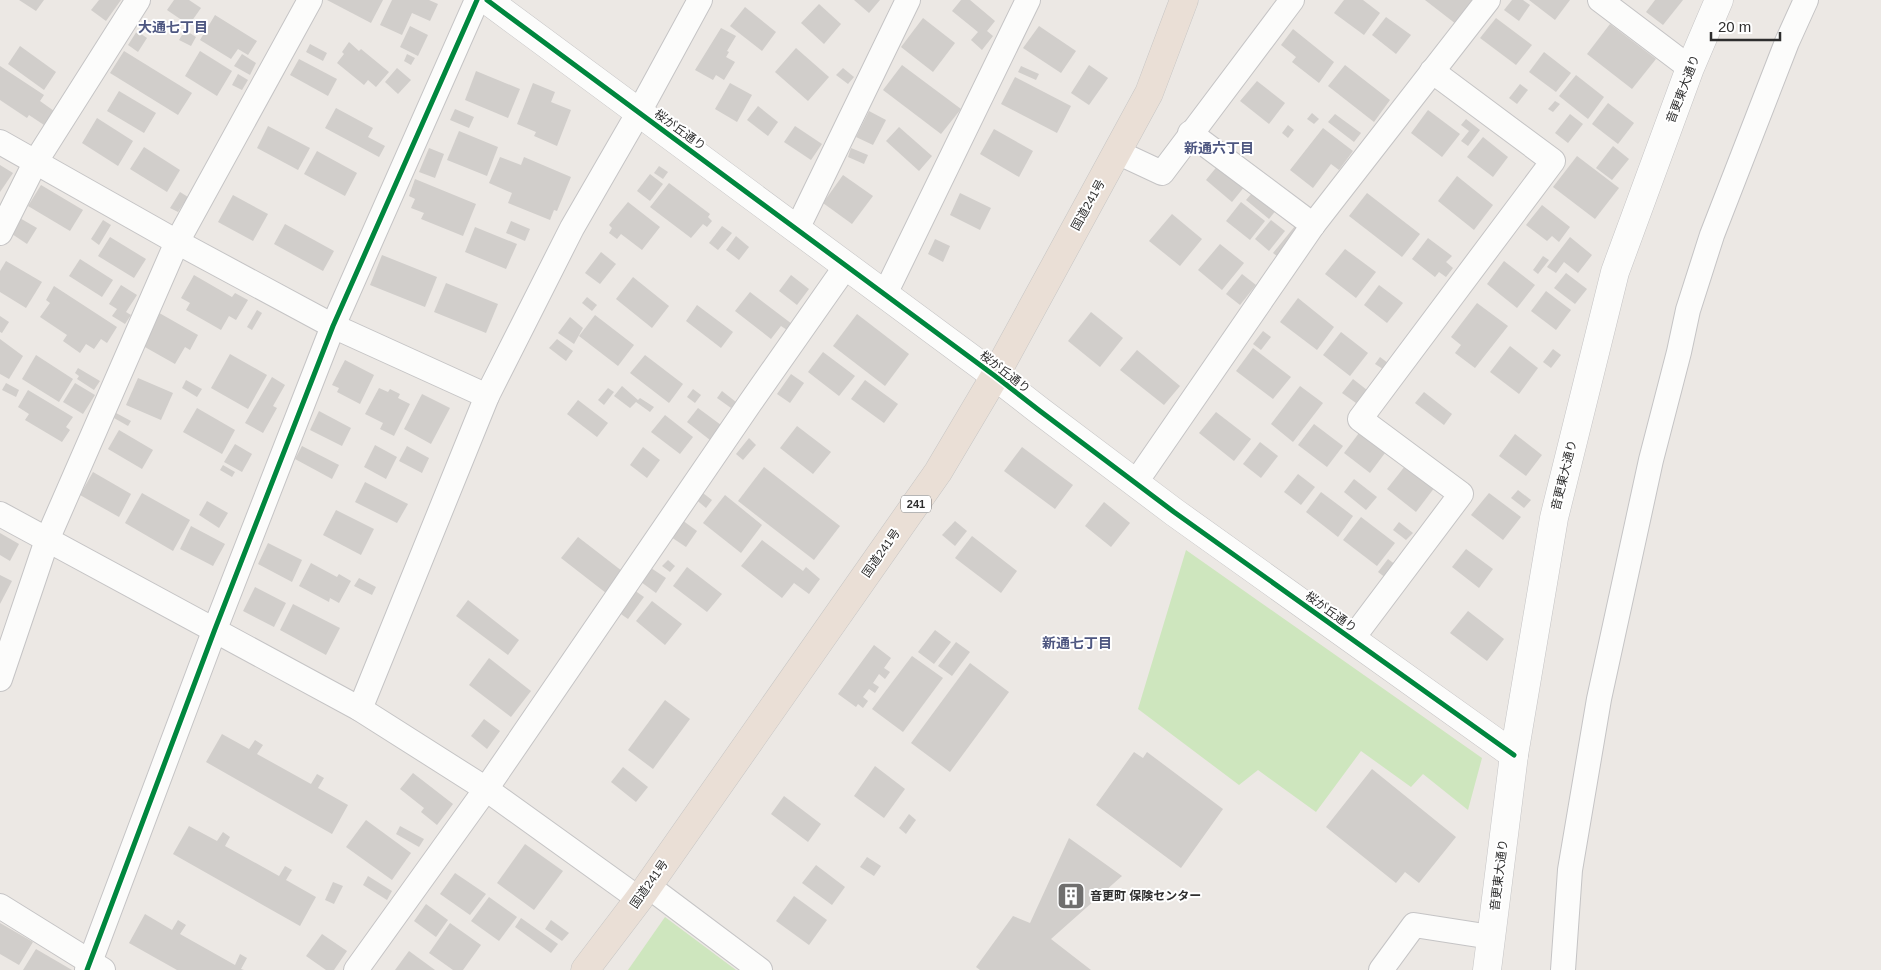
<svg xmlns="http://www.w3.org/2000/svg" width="1881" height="970" font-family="Arial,'Noto Sans JP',sans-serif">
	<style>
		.green { fill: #cee6be }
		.building { fill: #d1cecb }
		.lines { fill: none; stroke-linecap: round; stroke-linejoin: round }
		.street-casing { stroke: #c5c4c5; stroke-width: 26 }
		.secondary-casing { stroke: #c5c4c5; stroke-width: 29 }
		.highway-casing { stroke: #c6c5c4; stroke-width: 29 }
		.street { stroke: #fcfcfb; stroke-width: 24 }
		.secondary { stroke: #fcfcfb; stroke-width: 28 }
		.highway { stroke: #eadfd6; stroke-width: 28 }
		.cycleway-casing { stroke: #fff; stroke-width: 8 }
		.cycleway { stroke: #00873e; stroke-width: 5 }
		.labels { text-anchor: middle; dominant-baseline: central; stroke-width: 4; stroke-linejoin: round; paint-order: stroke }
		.shield { fill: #fff; stroke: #6d6d6d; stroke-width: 1 }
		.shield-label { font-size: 11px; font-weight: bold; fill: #2e2e2e }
		.street-label { font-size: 12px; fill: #2e2e2e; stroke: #fff }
		.poi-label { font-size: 12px; font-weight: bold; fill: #2e2e2e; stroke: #fff; text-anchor: start }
		.neighbourhood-label { font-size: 14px; font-weight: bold; fill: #4d5680; stroke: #fff }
	</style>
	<rect width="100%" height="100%" fill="#ece8e4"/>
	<g class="green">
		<polygon points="1186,550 1482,758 1468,810 1423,774 1411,787 1361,751 1316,812 1258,770 1239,785 1138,709"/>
		<polygon points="665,917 736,970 628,970"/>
	</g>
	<g class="building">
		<polygon points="19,0 44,0 36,11"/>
		<polygon points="99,0 121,0 106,21 91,10"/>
		<polygon points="174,0 189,0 201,8 189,25 167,10"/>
		<polygon points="327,0 383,0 371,23"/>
		<polygon points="392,0 429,0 438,4 430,21 412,13 402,35 380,25"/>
		<polygon points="854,0 880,0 869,13"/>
		<polygon points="961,0 970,0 995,21 987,31 993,36 982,50 971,40 978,32 952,11"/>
		<polygon points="1344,0 1363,0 1380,13 1364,35 1334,13"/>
		<polygon points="1425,0 1473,0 1456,24"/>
		<polygon points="1512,0 1523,0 1530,5 1519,21 1504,10"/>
		<polygon points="1529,0 1570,0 1555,20"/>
		<polygon points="1655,0 1683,0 1663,25 1646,12"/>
		<polygon points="819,4 841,24 824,44 801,23"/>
		<polygon points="745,7 776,32 762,51 730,26"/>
		<polygon points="215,15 257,41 248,55 238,49 231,59 200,40"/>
		<polygon points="1386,17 1411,35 1396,54 1372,35"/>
		<polygon points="923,18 955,43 933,72 901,47"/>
		<polygon points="1496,18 1532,45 1516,65 1480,38"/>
		<polygon points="1610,24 1656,59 1632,89 1587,54"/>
		<polygon points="410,26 428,35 418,56 400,47"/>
		<polygon points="1039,26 1076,51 1061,73 1023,48"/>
		<polygon points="721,28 736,36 727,51 729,52 726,57 735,62 724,80 716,75 713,80 695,70"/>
		<polygon points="1293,29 1334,62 1319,83 1292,62 1296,57 1281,45"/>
		<polygon points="185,30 196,37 191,46 179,40"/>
		<polygon points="137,31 147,38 138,52 128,45"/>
		<polygon points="349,42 359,51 361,49 389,72 376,87 368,80 364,85 337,63 344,54 342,52"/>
		<polygon points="310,44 327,53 323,61 306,52"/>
		<polygon points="20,46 56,72 44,90 8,64"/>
		<polygon points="796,48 829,77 808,101 775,72"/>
		<polygon points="124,51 192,93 178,115 110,73"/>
		<polygon points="200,51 232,71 217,96 185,76"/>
		<polygon points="1544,52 1571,73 1556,92 1529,72"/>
		<polygon points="242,54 256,63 250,75 234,66"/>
		<polygon points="407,54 415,58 411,65 404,61"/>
		<polygon points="299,59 337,79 328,96 290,75"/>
		<polygon points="902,65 961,109 941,134 883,90"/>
		<polygon points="1089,65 1108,78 1089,105 1071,93"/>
		<polygon points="1345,65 1390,100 1374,122 1328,86"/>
		<polygon points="0,66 44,95 40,101 54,111 44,125 29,115 27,118 0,100"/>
		<polygon points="1021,66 1039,74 1036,80 1018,72"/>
		<polygon points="397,68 411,80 398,94 385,82"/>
		<polygon points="843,68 854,77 848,84 836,75"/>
		<polygon points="476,71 520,89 508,118 465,100"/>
		<polygon points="238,74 248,80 242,90 232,85"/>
		<polygon points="1576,75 1604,97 1588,119 1559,96"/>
		<polygon points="1015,77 1071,106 1057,133 1001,104"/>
		<polygon points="1257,81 1285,103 1269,124 1240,101"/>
		<polygon points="533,83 555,92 551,102 571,110 557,146 534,136 536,132 517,124"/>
		<polygon points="730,83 752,95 737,122 715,109"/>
		<polygon points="1520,84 1528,90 1517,104 1509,98"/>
		<polygon points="119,91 156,113 144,133 107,111"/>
		<polygon points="1555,101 1560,104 1553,112 1548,109"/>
		<polygon points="1608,103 1634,123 1618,144 1592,124"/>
		<polygon points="758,106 778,122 768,136 747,120"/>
		<polygon points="336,108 373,128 368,137 385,146 379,157 325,128"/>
		<polygon points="455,109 474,117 469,128 450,120"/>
		<polygon points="1428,110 1460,134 1442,157 1411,133"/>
		<polygon points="869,111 886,120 873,145 856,137"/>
		<polygon points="1312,113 1319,119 1314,124 1307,119"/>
		<polygon points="1335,114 1361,133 1354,142 1328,122"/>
		<polygon points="1570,114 1583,124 1568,143 1555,133"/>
		<polygon points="97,118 133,141 118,166 82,143"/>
		<polygon points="1466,119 1480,130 1468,146 1461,141 1469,131 1461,125"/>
		<polygon points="1288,125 1294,130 1288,138 1282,133"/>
		<polygon points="268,126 310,148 298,170 257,148"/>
		<polygon points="795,126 822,144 811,160 784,142"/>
		<polygon points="899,127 932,156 919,171 886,141"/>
		<polygon points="1323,128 1353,151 1339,170 1331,164 1313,188 1290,170"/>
		<polygon points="994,129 1033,151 1019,177 980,154"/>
		<polygon points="459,131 498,147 487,176 447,160"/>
		<polygon points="1483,137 1508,157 1493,177 1467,157"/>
		<polygon points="1613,146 1629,159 1612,180 1596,168"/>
		<polygon points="144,147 180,170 167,192 130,169"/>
		<polygon points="429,148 444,154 435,178 419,172"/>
		<polygon points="851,148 868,155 864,164 848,157"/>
		<polygon points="317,151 357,173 345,196 304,174"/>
		<polygon points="1577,156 1619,188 1595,219 1553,187"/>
		<polygon points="500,157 521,165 524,157 571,177 557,211 554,210 550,220 508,203 512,193 489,183"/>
		<polygon points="1219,164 1245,186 1232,202 1206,180"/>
		<polygon points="0,165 13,173 0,192"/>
		<polygon points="659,166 668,172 663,179 654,173"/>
		<polygon points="650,174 663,184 650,201 637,191"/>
		<polygon points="843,175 873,196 852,224 823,203"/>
		<polygon points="1457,176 1493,205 1474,230 1438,201"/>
		<polygon points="415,179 476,204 463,236 421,219 424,213 411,208 415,199 409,196"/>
		<polygon points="669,183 710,214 708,217 712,221 707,227 703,224 691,238 650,207"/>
		<polygon points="41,185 83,210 70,231 28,206"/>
		<polygon points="1258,186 1281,204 1269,219 1246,200"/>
		<polygon points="180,192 188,197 178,212 170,208"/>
		<polygon points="960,193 991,208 980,230 950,215"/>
		<polygon points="1367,193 1420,234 1402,257 1349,216"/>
		<polygon points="233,195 268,214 253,241 218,222"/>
		<polygon points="628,202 660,227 642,250 621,234 617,239 609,233 612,228 609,225"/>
		<polygon points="1241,202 1265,221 1250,240 1226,221"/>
		<polygon points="1542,205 1570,227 1559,242 1552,236 1547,241 1526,225"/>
		<polygon points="1172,214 1202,239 1180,266 1149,241"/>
		<polygon points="18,217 37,228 27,244 9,232"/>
		<polygon points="103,220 111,225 99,245 91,239"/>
		<polygon points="1271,220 1285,231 1269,251 1255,239"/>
		<polygon points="1300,220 1308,227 1282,260 1273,253"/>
		<polygon points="511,221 530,229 525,241 506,233"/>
		<polygon points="285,224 334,251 323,271 274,244"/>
		<polygon points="722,226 732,233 718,250 709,243"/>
		<polygon points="475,227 517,244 506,269 465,252"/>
		<polygon points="736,236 749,247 739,260 726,250"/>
		<polygon points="110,237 146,259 134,278 98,256"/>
		<polygon points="1570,237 1592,255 1578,273 1564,262 1556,273 1547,267"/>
		<polygon points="1428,238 1452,256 1446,262 1453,268 1446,277 1439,272 1435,277 1412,259"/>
		<polygon points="935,239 950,246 943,262 928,254"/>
		<polygon points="1220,244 1244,263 1222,290 1198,270"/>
		<polygon points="1345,249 1376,272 1356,298 1325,274"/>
		<polygon points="601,252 616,264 600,284 585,273"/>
		<polygon points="382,255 437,277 425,307 370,285"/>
		<polygon points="1543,256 1549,260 1538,274 1533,270"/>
		<polygon points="80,259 113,280 102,297 69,276"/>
		<polygon points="6,261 42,282 26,308 0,292 0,271"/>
		<polygon points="1504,261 1535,285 1517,308 1487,284"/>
		<polygon points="1566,273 1587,289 1575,304 1554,288"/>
		<polygon points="1242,274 1256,285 1240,305 1226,294"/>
		<polygon points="194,275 232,297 235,293 248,300 236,320 229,316 221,330 186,310 190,303 181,298"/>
		<polygon points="791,275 809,289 797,305 779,291"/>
		<polygon points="633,277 669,306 652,328 616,299"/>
		<polygon points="446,283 498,304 486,333 434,312"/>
		<polygon points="121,285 137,295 126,312 131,315 125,324 112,316 117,309 109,304"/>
		<polygon points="1379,285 1403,303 1387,323 1364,305"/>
		<polygon points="54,286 117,327 107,343 101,339 94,349 86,344 80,353 63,341 67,335 40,317 50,303 46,300"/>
		<polygon points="1546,291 1571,310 1556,330 1531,311"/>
		<polygon points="750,292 792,324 787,330 781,326 771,339 735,311"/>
		<polygon points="587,297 597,305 592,311 582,303"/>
		<polygon points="1298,298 1334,327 1317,350 1280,322"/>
		<polygon points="1477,303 1508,326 1475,368 1455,353 1461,345 1451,337"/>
		<polygon points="697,305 733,332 721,348 686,321"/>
		<polygon points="154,310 198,335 190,350 185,347 175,364 136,342"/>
		<polygon points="257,310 262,313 252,330 247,327"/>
		<polygon points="1091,312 1123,338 1100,367 1068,341"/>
		<polygon points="857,314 909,354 885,386 833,346"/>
		<polygon points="595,315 634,345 618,366 579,336"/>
		<polygon points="0,316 9,322 2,333 0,332"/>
		<polygon points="570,317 583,328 574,344 558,333"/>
		<polygon points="1263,331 1271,337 1261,350 1253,344"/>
		<polygon points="1341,332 1368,353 1350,376 1323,355"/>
		<polygon points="0,339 23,356 9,379 0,374"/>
		<polygon points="557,339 573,351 566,361 549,348"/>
		<polygon points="1510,346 1538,368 1519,394 1490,372"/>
		<polygon points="1253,348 1291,377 1273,399 1236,371"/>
		<polygon points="1553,349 1561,355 1551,368 1543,362"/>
		<polygon points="1137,350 1180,386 1164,405 1120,370"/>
		<polygon points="823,352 855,376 839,396 808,372"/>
		<polygon points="230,354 267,375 248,409 211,388"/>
		<polygon points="36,355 73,379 59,402 22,379"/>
		<polygon points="645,355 683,384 669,403 630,373"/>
		<polygon points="1380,357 1388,363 1383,369 1375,364"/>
		<polygon points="345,360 374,375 360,404 337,392 339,388 332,385"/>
		<polygon points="78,368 100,381 94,390 77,379 79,376 75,373"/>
		<polygon points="791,374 804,383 790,403 777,394"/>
		<polygon points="272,377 285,385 273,406 277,408 263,433 245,423"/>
		<polygon points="138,378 173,393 161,420 126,405"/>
		<polygon points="1353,379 1367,390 1356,403 1342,393"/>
		<polygon points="186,380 202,389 197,397 182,388"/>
		<polygon points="865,380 898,404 884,423 851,399"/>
		<polygon points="6,383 19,390 16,397 2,390"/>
		<polygon points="75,383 95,395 83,414 63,402"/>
		<polygon points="622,386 638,400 640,398 654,407 650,412 636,402 630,408 614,396"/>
		<polygon points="1300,386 1323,403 1293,442 1271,424"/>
		<polygon points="379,388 388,392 390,389 400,394 398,398 410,404 394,436 380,429 383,423 365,414"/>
		<polygon points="608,388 614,392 604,405 598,400"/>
		<polygon points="693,389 701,395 695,403 687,397"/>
		<polygon points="28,390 73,417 66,427 70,430 62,442 25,420 29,414 18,407"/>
		<polygon points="722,391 736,402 731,408 717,398"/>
		<polygon points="1424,392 1452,414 1444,425 1415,403"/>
		<polygon points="422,394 450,408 431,444 404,429"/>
		<polygon points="578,400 608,423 597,437 567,414"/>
		<polygon points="197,408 235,430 222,454 183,432"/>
		<polygon points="698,408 721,425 710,440 687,422"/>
		<polygon points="319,411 351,428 342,446 310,430"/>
		<polygon points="1216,412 1251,439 1234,461 1199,433"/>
		<polygon points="116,413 131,421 128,426 114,418"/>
		<polygon points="665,415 693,437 680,454 651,432"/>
		<polygon points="1314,424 1343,446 1327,467 1298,445"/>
		<polygon points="797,426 831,452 813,474 780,448"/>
		<polygon points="119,430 153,450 142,469 108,449"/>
		<polygon points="1359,433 1385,453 1370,473 1344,453"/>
		<polygon points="1515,434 1542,455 1526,476 1499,456"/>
		<polygon points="749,438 756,445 743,460 736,454"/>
		<polygon points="1260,442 1278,456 1261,478 1243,464"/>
		<polygon points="235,444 252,454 242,472 224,462"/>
		<polygon points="375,445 397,457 386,479 364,467"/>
		<polygon points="302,446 339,465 332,479 295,459"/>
		<polygon points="407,446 429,458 422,473 399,461"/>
		<polygon points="643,447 660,460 647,478 630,465"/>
		<polygon points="1022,447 1073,485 1055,509 1004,471"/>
		<polygon points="1409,461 1438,483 1416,512 1387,489"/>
		<polygon points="223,465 235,472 232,477 220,470"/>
		<polygon points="764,467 840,526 814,560 738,501"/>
		<polygon points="93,472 131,494 119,517 80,495"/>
		<polygon points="1298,474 1315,487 1301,505 1284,492"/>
		<polygon points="1354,479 1377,497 1366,510 1344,492"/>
		<polygon points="365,482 408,504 397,523 355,502"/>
		<polygon points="699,490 712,500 706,508 693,497"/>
		<polygon points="1518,490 1531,500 1524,508 1511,498"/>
		<polygon points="1321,492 1353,516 1338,537 1306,512"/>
		<polygon points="142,493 190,520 173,551 125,523"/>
		<polygon points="1489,493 1521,517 1503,540 1471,515"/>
		<polygon points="725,495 762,525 741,553 703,523"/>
		<polygon points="207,501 228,513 219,528 199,515"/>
		<polygon points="1104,502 1130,523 1111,547 1085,526"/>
		<polygon points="336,510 374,529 361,555 323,535"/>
		<polygon points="1361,517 1395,543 1377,566 1343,540"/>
		<polygon points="682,520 697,531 686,547 671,537"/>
		<polygon points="955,521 967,531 955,546 942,535"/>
		<polygon points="1399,522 1413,533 1406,540 1393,530"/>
		<polygon points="191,526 225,544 213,566 180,549"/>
		<polygon points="0,533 19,544 10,561 0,555"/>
		<polygon points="972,536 1017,571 1001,593 955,558"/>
		<polygon points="578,537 622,571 606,593 561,558"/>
		<polygon points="762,540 803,571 806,567 820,579 809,594 794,583 782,598 741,566"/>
		<polygon points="268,543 302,560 292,582 258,564"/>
		<polygon points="1466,549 1493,569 1479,588 1452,567"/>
		<polygon points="1388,559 1396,565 1386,578 1378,572"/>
		<polygon points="668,560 675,566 670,572 662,566"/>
		<polygon points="311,563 337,577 339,574 351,581 339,603 330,598 329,602 299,586"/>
		<polygon points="687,567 722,594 707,612 673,586"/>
		<polygon points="651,568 666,578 656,593 641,582"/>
		<polygon points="0,575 12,581 0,604"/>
		<polygon points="359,578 376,587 372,595 354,586"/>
		<polygon points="255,587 286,603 274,627 243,611"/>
		<polygon points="634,590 644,597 628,619 618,612"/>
		<polygon points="468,600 519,640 508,655 456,616"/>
		<polygon points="652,601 682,624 665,645 636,621"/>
		<polygon points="293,604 340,628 326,655 280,630"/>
		<polygon points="1468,611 1504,639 1487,661 1450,633"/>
		<polygon points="935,630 951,642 934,664 918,652"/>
		<polygon points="956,642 970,652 952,676 938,666"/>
		<polygon points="874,645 891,658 884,668 890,672 885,679 879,674 873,683 879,687 875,693 869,689 863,697 868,701 863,708 858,704 856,707 838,694"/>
		<polygon points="912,656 943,678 903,732 872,709"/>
		<polygon points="489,658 531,691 511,717 469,685"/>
		<polygon points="970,663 1009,692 950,772 911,743"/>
		<polygon points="665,700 690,719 653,769 628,750"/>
		<polygon points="484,719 500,731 487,749 471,736"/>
		<polygon points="222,734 249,749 255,740 263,745 257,754 311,784 317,774 324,778 318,788 348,805 332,834 206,762"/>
		<polygon points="1134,752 1143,758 1147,752 1223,809 1181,868 1096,805"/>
		<polygon points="875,766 905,789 884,818 854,796"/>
		<polygon points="623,767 648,787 636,802 611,782"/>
		<polygon points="1372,769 1456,837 1419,883 1405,872 1396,883 1326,827"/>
		<polygon points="413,773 453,804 437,825 421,812 424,808 400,789"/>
		<polygon points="784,796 821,824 808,842 771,814"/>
		<polygon points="909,814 916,820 906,834 899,828"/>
		<polygon points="366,820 411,853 392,880 346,847"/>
		<polygon points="189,826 217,841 223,832 230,837 225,846 279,876 285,866 292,870 286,880 316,897 300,926 173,854"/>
		<polygon points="400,826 424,839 419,847 396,834"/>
		<polygon points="1069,838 1122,876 1051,939 1091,970 980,970 976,967 1013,916 1030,923"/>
		<polygon points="525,844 563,871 534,910 497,883"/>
		<polygon points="867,857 881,866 874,876 860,867"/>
		<polygon points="816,865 845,887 832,905 802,883"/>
		<polygon points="455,873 486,894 470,915 440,894"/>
		<polygon points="368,876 392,891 387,900 363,885"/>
		<polygon points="333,882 343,886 334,904 325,900"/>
		<polygon points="794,896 827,920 809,945 776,921"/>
		<polygon points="489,897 517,917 499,941 471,921"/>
		<polygon points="426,904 448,920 436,937 414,921"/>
		<polygon points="145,914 172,930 178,920 186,925 180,934 235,965 240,954 247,958 241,969 244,970 177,970 129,943"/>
		<polygon points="521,918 558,944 551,953 515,927"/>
		<polygon points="551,920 569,933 562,941 545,929"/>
		<polygon points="0,923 33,942 19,965 0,954"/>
		<polygon points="450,923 481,945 463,970 453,970 429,953"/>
		<polygon points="322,934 347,951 334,970 326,970 306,956"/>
		<polygon points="36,949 72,970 23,970"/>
		<polygon points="409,951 435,970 395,970"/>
	</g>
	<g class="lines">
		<defs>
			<g id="street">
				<polyline points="1600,0 1690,68"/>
				<polyline points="1190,133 1313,225"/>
				<polyline points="0,142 177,242 333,326 487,396"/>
				<polyline points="1117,152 1162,173 1292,0"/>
				<polyline points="797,229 908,0"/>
				<polyline points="0,233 36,161 138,0"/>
				<polyline points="885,294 1028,0"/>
				<polyline points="1136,482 1313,225 1488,0"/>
				<polyline points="0,514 360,709 486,789 639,899"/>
				<polyline points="1352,639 1461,494 1360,419 1553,161 1432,71"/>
				<polyline points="0,679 47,540 177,242 310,0"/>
				<polyline points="360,709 487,396 572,228 639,112 700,0"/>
				<polyline points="648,886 760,970"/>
				<polyline points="0,906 103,970"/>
				<polyline points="87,970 215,629 333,326 477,0"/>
				<polyline points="356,970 486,789 750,403 846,266"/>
				<polyline points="1381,970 1414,925 1491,937"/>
				<polyline points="1563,970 1570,870 1599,699 1651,460 1679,352 1688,310 1712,235 1787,42 1806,0"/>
			</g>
			<g id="secondary">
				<polyline points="487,0 995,376 1040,411 1174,512 1514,755"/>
				<polyline points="1487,970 1514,755 1554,518 1615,272 1690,68 1719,0"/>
			</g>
			<polyline id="highway" points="585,970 639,899 938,472 995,376 1149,93 1184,0"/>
		</defs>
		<use href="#street" class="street-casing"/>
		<use href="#secondary" class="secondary-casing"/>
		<use href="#highway" class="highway-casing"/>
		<use href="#street" class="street"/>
		<use href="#secondary" class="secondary"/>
		<use href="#highway" class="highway"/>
		<defs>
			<g id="cycleway">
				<polyline points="487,0 995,376 1040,411 1174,512 1514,755"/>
				<polyline points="87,970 215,629 333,326 477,0"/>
			</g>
		</defs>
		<use href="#cycleway" class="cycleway-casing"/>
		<use href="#cycleway" class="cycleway"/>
	</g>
	<defs>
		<symbol id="building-square" viewBox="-11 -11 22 22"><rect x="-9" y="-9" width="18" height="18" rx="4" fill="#706f6e" stroke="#fff"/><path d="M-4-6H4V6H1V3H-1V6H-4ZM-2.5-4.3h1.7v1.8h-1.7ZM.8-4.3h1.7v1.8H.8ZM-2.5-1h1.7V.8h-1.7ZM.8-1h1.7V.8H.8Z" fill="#fff"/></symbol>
	</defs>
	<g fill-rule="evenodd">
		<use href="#building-square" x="1055" y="880" width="32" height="32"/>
	</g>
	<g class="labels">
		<rect class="shield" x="901" y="495.5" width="30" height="17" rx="4"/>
		<g class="shield-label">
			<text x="916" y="504">241</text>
		</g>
		<g class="street-label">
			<text transform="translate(1683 89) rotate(-69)">音更東大通り</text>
			<text transform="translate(680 130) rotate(36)">桜が丘通り</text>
			<text transform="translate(1088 205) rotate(-61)">国道241号</text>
			<text transform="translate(1005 372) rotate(38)">桜が丘通り</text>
			<text transform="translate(1564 475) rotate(-76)">音更東大通り</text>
			<text transform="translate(881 553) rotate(-55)">国道241号</text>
			<text transform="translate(1331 612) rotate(36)">桜が丘通り</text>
			<text transform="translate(1499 875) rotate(-83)">音更東大通り</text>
			<text transform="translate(649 884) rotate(-55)">国道241号</text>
		</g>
		<g class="poi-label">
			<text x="1090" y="896">音更町 保険センター</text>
		</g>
		<g class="neighbourhood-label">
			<text x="173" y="27">大通七丁目</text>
			<text x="1219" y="148">新通六丁目</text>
			<text x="1077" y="643">新通七丁目</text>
		</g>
	</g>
	<path d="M1711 32v8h69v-8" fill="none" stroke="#2e2e2e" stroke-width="2.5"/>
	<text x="1718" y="32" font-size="15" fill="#2e2e2e" stroke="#ffffff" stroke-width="4" paint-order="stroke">20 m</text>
</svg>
